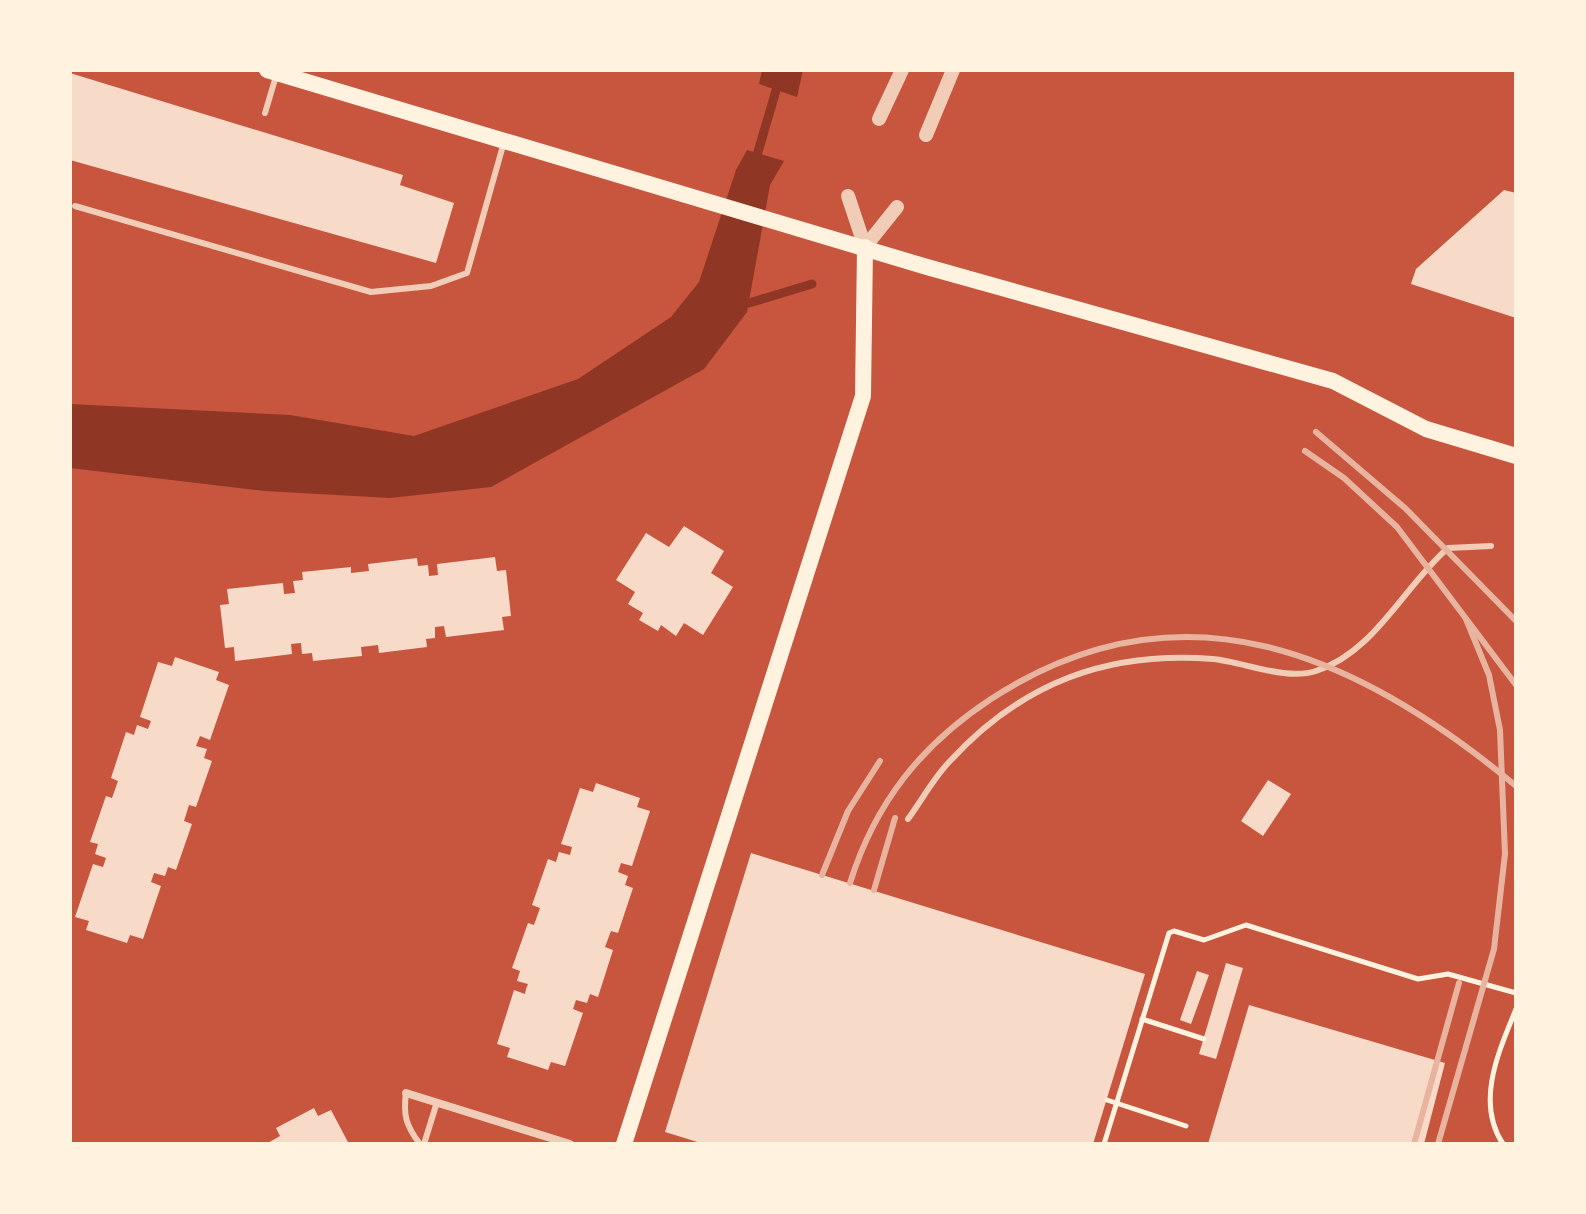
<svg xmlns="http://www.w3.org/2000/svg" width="1586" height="1214" font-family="Lato,sans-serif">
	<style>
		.water { fill: #8f3625 }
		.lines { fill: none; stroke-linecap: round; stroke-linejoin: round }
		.stream { stroke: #8f3625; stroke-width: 9 }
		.building { fill: #f7dbc8 }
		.path { stroke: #fff3e0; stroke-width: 5 }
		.service { stroke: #f1ccb7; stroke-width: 6 }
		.minor { stroke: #f1ccb7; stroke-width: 8 }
		.tertiary { stroke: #f1ccb7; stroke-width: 14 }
		.secondary { stroke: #fff3e0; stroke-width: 16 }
		.rail { stroke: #e9b49f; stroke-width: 6 }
	</style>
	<rect width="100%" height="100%" fill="#c8553d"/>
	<g class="water">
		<polygon points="762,70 803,70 797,97 759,84"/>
		<polygon points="747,150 784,161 770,185 747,312 704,369 491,487 390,498 265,491 70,468 70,404 290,415 414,436 578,379 671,317 699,282 736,170"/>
	</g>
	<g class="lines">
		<g class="stream">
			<polyline points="755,162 782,70"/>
			<polyline points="749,303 812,284"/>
		</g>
	</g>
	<g class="building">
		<polygon points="70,73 403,175 400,185 454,203 436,263 70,160"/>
		<polygon points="1504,190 1516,193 1516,318 1411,284 1416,269"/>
		<polygon points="684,526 724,551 711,573 733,587 703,635 684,623 676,636 661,625 658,631 639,620 643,613 628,604 635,592 616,580 646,533 669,547"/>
		<polygon points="495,557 497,571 506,570 511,616 502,617 504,630 446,637 444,626 435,627 435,638 426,639 427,647 379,653 378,645 361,647 362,656 313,661 312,653 302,654 301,643 291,644 292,654 235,661 234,647 225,648 220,605 229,604 227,589 283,583 284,594 295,593 293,581 303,580 302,572 351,567 351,573 369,571 368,564 417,558 418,566 428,565 429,576 438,575 437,564"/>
		<polygon points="175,657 219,672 216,680 229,685 210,740 200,736 196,746 207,749 204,758 212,761 196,807 189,805 184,821 192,824 176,870 168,867 165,876 154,873 151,882 161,886 143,939 130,935 127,943 86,930 89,921 75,917 93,864 103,867 106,858 95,854 98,844 90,842 106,796 112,798 118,781 111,778 126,732 134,735 137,725 148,729 151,721 140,717 158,662 172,666"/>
		<polygon points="1268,780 1291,794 1263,836 1241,821"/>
		<polygon points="596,783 640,798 637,807 650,811 632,866 621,863 618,872 628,876 625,885 633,888 618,933 611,931 605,947 613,950 598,997 590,994 587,1003 576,1000 573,1009 583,1013 565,1066 551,1062 548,1070 507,1057 510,1048 497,1044 514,990 525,994 526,989 528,984 517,981 520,971 512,968 528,923 534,925 540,908 532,905 548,859 556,862 559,852 570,855 572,847 561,844 580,788 593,792"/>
		<polygon points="751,853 1145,974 1093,1144 704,1144 665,1132"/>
		<polygon points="1226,963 1243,968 1216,1059 1199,1054"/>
		<polygon points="1197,971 1209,975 1191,1024 1180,1020"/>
		<polygon points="1249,1005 1445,1063 1424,1144 1208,1144"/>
		<polygon points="314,1108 318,1116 331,1110 349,1144 266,1144 280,1136 276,1128"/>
	</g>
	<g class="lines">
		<g class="path">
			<polyline points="1142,1019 1204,1039"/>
			<polyline points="1107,1100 1186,1126"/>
			<polyline points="1104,1144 1169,933 1174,931 1204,940 1246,925 1418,979 1448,974 1516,993"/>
			<path d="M 1503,1144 C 1475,1102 1499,1051 1516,1009"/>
		</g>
		<g class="service">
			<polyline points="265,113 276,76"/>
			<polyline points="75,206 371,292 431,286 467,273 504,142"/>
			<path d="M 908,819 C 922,800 934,777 951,760 C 1023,682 1108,651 1213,659 C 1244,662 1286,681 1316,671 C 1375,652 1404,586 1448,548 L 1491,546"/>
			<path d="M 406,1093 C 403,1115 406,1126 420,1144"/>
			<polyline points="424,1144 437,1102"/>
		</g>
		<polyline class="minor" points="406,1093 570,1144"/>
		<g class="tertiary">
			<polyline points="879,119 902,70"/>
			<polyline points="926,135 953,70"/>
			<polyline points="848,196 865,247"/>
			<polyline points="865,247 897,207"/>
		</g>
		<g class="secondary">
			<polyline points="267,70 927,267 1333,381 1426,429 1516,456"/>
			<polyline points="624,1144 863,396 865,247"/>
		</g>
		<g class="rail">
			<polyline points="1316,432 1405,508 1516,621"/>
			<polyline points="1305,451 1344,478 1397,527 1516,685"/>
			<polyline points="822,875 848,811 880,761"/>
			<path d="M 850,883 C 875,803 921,745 991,699 C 1181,575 1358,654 1516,786"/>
			<polyline points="874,890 895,818"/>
			<polyline points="1414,1144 1459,983"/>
			<polyline points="1438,1144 1494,949 1505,854 1500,730 1489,675 1466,619"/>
		</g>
	</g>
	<rect width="1586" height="1214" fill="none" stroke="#fff3e0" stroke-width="144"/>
</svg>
